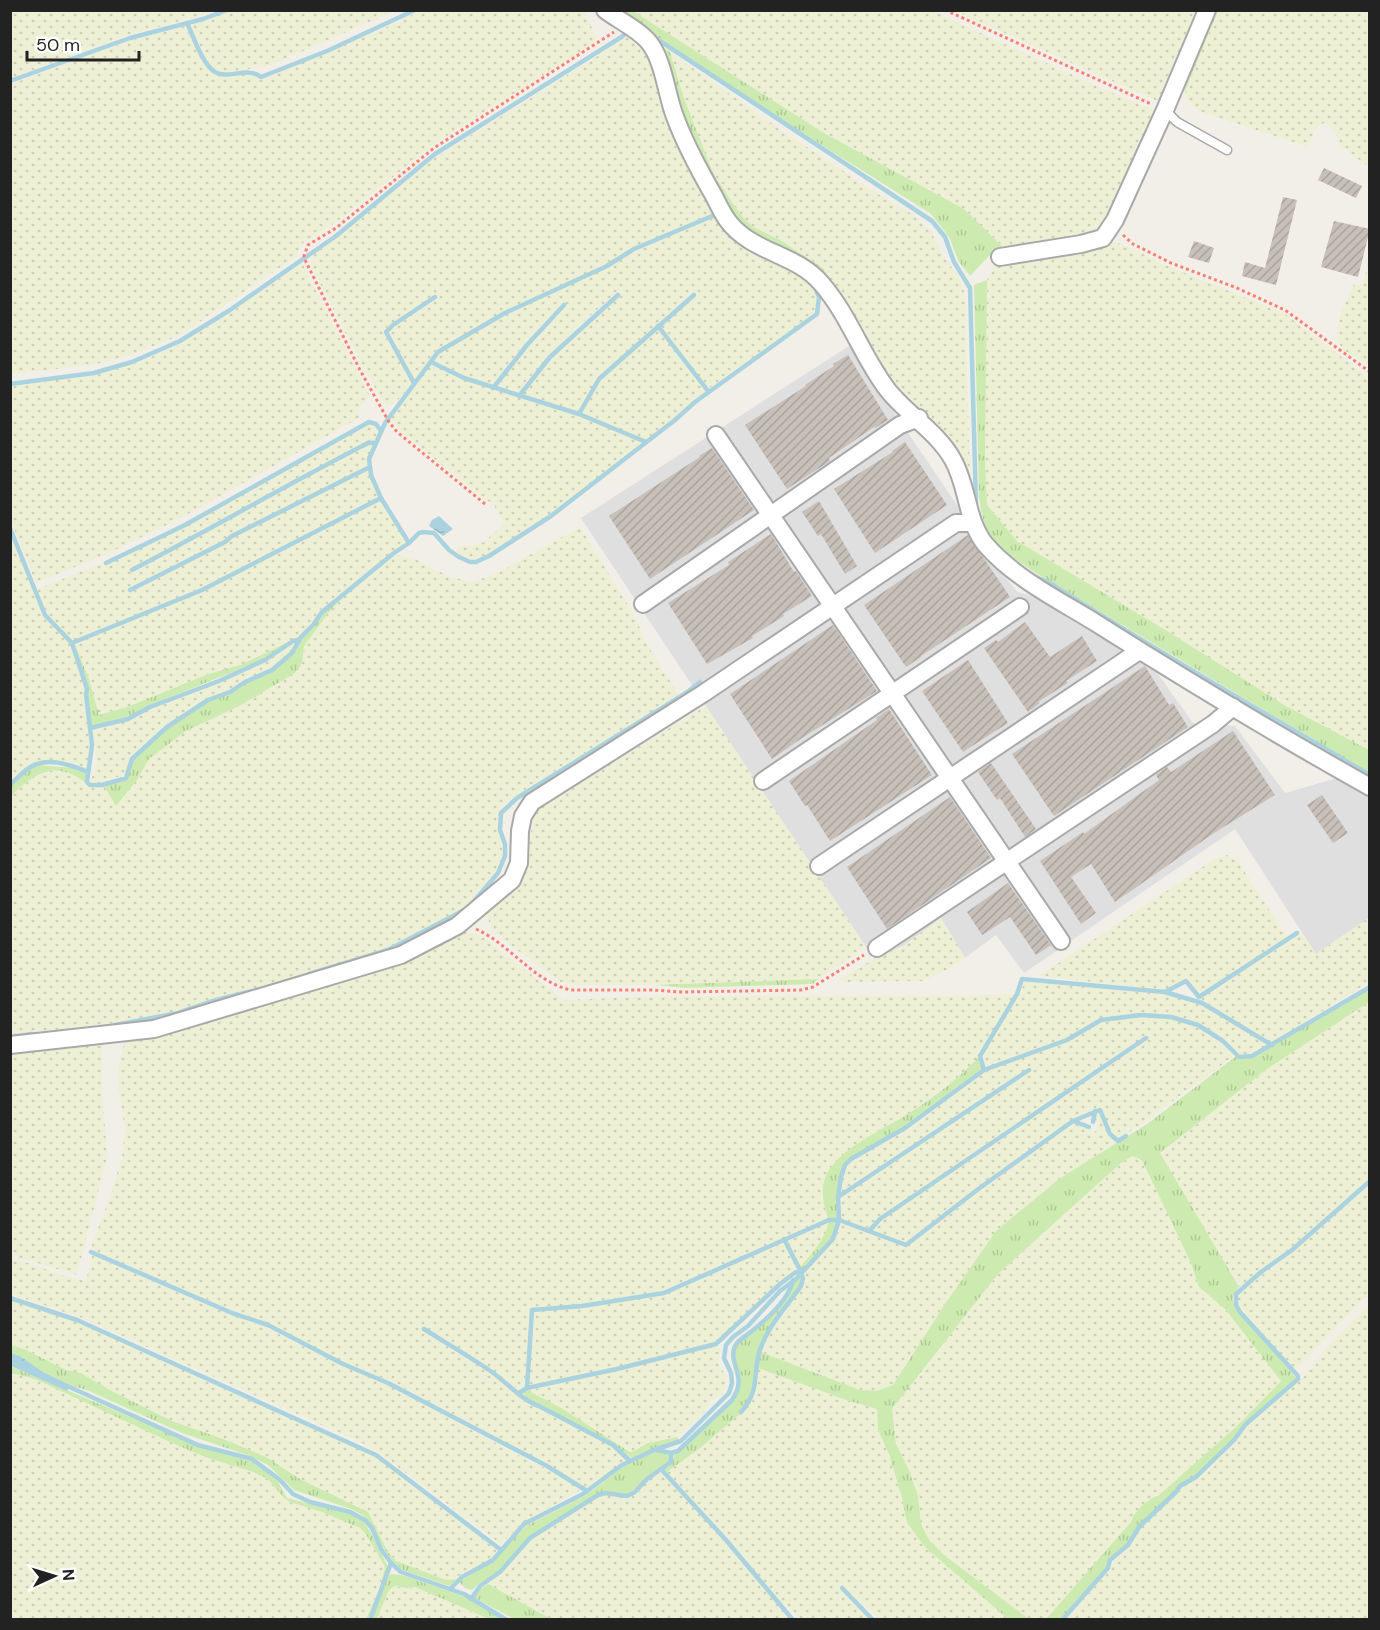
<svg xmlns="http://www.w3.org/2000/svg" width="1380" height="1630" font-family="'DM Sans',sans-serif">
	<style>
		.residential { fill: #e0dfdf }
		.farmland { fill: url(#farmland-dots) }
		.grass { fill: url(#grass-tufts) }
		.water { fill: url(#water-ripples) }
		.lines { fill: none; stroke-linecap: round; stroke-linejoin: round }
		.stream { stroke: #aad3df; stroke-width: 4.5 }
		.building { fill: url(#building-hatch) }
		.service-casing { stroke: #a9a9a9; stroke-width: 11 }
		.minor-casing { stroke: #a9a9a9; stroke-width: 20 }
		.path { stroke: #fa8072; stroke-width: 3; stroke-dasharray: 3 3; stroke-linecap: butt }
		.service { stroke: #fff; stroke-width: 8 }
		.minor { stroke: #fff; stroke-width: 16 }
	</style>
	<defs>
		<pattern id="farmland-dots" width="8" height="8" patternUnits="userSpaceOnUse" patternTransform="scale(1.5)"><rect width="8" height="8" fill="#eef0d5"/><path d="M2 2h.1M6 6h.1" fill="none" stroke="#ccceb7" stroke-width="1.8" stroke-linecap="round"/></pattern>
		<pattern id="grass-tufts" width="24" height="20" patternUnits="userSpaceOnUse" patternTransform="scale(1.5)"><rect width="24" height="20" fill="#cdebb0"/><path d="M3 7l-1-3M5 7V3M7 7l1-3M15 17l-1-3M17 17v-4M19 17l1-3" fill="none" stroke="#b0c997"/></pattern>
		<pattern id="water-ripples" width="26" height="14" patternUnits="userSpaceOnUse" patternTransform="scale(1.5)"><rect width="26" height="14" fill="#aad3df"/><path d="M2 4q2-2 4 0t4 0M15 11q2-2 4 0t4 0" fill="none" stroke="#92b5bf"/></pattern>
		<pattern id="building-hatch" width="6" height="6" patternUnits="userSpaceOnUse" patternTransform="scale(1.5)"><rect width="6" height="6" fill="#c7bfb8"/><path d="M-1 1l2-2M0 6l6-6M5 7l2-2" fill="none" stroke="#aba49e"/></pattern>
	</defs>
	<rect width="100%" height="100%" fill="#f2efe9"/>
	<polygon class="residential" points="849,346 957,505 976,539 1017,592 1045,599 1118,647 1150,663 1193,723 1235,726 1285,793 1344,776 1369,790 1369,918 1316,954 1235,829 1024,973 996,935 965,958 941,918 905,945 874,959 581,518"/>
	<g class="farmland">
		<polygon points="11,10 218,10 218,11 128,35 11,78"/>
		<polygon points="422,10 584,11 597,39 594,43 436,143 335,223 303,243 299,249 297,256 179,336 128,356 92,365 11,374 11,84 129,41 186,26 205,65 214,75 256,75 260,80 392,25"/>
		<polygon points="233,11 233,10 394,11 269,66 221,73 215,71 208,62 189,24"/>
		<polygon points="633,11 933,11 1110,92 1159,112 1108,222 1098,233 1082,239 1002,246 964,209 824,133"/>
		<polygon points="955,11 1201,11 1164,104"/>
		<polygon points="1218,11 1369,11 1369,167 1338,144 1336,132 1324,123 1315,129 1308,147 1204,113 1189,104 1185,91"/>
		<polygon points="628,37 646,49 716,212 633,248 606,264 504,312 437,352 415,380 388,333 394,326 437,298 436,296 391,324 383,332 413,383 398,400 387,408 364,369 310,264 312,256 436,157"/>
		<polygon points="670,52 790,136 878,194 915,216 930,230 945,259 959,277 965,294 970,478 945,439 906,400 879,367 824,268 780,240 753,227 740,214 714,175 682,96"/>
		<polygon points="716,216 721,226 735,239 801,274 813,287 818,297 816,313 708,389 660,326 696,296 695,294 597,379 578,412 521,395 527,386 551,358 579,330 621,294 619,291 577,327 549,356 524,384 519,394 495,388 528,345 565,305 564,303 525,344 499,375 492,386 465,377 432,362 439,353 506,314 608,267 652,242"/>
		<polygon points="1115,242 1129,247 1165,265 1284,313 1369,378 1369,750 1286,706 1172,634 1017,541 987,505 985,460 987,280 995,266 1003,262"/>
		<polygon points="302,263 370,396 359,408 359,418 179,519 109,553 36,583 11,521 11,386 95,375 132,365 181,344 230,313"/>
		<polygon points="1369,263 1369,365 1343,350 1336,337 1341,312 1354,284 1362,285"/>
		<polygon points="659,328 706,391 646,440 580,413 600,380"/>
		<polygon points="431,364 464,380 578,415 644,442 550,514 487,555 470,560 460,555 455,549 459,546 470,546 484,542 504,524 493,503 485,500 399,430 390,417"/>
		<polygon points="369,423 375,425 380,431 376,442 367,443 313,471 215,526 130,570 131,571 216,527 315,472 371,443 375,444 368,459 369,466 231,535 224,541 129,590 369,468 370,475 379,498 199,589 93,634 73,641 47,614 37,589 103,563 105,565 186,526"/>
		<polygon points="380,500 407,543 321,609 312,624 300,636 243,664 206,675 127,707 98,715 89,679 75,643 202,592"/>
		<polygon points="580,527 630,608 652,653 679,695 515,796 501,808 497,821 503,856 496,872 466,907 387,948 264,987 205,1002 178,1012 116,1023 11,1035 11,796 25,782 39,773 52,770 67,772 80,778 89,786 104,786 116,805 137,780 149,759 186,731 241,705 302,663 304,646 329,612 348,591 396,555 413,558 448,576 463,580 474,581 496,574"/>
		<polygon points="10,534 44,616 71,644 74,653 85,690 84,694 90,745 87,770 76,763 44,760 34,762 11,781"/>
		<polygon points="294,642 297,642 291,652 272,668 229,691 208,699 166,726 131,758 125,774 101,783 90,782 97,764 93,730 128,720 151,707 219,682 266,661"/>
		<polygon points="706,706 866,947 818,979 655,985 573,985 561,982 502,939 491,928 486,912 519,882 526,869 533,818 539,807"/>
		<polygon points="1227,855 1237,860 1287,937 1199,995 1186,979 1164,990 1039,976 1213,860"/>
		<polygon points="941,918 965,958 947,970 922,981 843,982 838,980 874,959 905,945"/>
		<polygon points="1369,918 1369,982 1272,1043 1203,1002 1201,998 1302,933 1316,954"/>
		<polygon points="460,932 469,932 481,936 564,1000 662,996 952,996 1015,994 979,1056 970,1068 910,1113 863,1140 833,1165 821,1194 828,1219 663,1291 582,1304 530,1309 525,1388 519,1391 491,1369 423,1328 422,1331 490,1372 519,1394 528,1405 538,1408 598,1438 620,1452 626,1460 587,1489 548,1465 390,1381 343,1362 269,1324 234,1311 90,1250 111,1194 122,1157 125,1130 118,1085 119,1064 125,1042"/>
		<polygon points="1025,981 1164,994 1182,998 1201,1005 1270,1045 1253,1054 1239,1055 1224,1040 1199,1024 1171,1016 1140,1014 1101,1019 1067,1039 985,1068 982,1055 1020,993"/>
		<polygon points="1369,1002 1369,1179 1290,1249 1239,1287 1160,1154 1267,1069"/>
		<polygon points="1141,1017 1170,1019 1198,1026 1222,1043 1234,1056 1146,1121 1118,1139 1111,1133 1101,1109 1072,1120 905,1244 870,1231 880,1219 1146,1037 879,1218 868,1230 840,1219 839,1198 1030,1071 1029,1069 840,1196 841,1177 846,1166 852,1160 906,1129 985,1071 1067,1041 1102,1021"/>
		<polygon points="102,1044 102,1084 107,1157 77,1275 11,1255 10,1051"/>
		<polygon points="1100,1112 1109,1134 1117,1143 1059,1179 996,1231 945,1304 893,1385 876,1391 860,1390 761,1352 768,1336 803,1286 806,1269 835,1240 840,1223 907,1247 978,1192 1073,1123 1088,1128 1093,1132 1096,1131 1099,1125 1095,1121 1096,1113"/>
		<polygon points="1133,1156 1142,1160 1191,1263 1199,1287 1226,1310 1282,1381 1238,1425 1158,1496 1152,1497 1132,1517 1131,1522 1046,1619 1029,1619 944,1555 929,1540 921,1524 918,1496 908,1468 896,1444 892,1409 998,1274 1122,1162"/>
		<polygon points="1369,1184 1369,1293 1295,1371 1258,1332 1238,1307 1237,1294 1293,1251"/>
		<polygon points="829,1221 827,1231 821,1243 800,1267 786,1240"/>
		<polygon points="784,1241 797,1268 716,1342 617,1368 528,1387 533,1311 582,1307 664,1294"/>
		<polygon points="92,1255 231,1315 267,1328 342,1366 388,1385 514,1453 545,1468 578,1487 579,1491 523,1523 501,1544 380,1454 364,1444 82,1318 11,1294 11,1260 28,1263 64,1276 86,1281"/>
		<polygon points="10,1300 76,1321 375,1456 497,1550 491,1559 460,1575 456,1579 446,1580 404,1565 396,1561 388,1552 368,1513 356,1506 300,1479 266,1457 226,1440 172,1421 110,1390 81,1373 66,1371 25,1349 11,1345"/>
		<polygon points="1369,1305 1369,1619 1065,1619 1111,1569 1114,1560 1130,1546 1141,1527 1178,1493 1181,1487 1197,1478 1236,1440 1247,1425 1286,1389 1300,1381 1334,1339"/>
		<polygon points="717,1346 721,1349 718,1360 720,1367 726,1375 727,1383 723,1394 712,1400 706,1411 678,1437 648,1443 632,1452 563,1409 531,1392 531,1390"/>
		<polygon points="758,1368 849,1401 877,1409 878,1430 889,1454 902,1498 907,1523 925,1547 1008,1619 878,1619 842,1585 839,1589 870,1619 802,1619 779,1600 727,1538 667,1472 700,1448 752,1402"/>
		<polygon points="10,1373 35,1379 205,1457 253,1472 268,1479 283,1497 290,1502 322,1512 360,1528 367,1536 385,1567 380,1588 366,1619 11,1619"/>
		<polygon points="661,1471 725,1540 791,1619 551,1619 488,1584 501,1573 531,1539 598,1497 605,1494 628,1497 637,1494 648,1480"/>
		<polygon points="394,1586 407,1588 415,1587 489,1619 377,1620 389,1590"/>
	</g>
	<g class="grass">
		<polygon points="620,11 633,11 824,133 964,209 1002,246 992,253 970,276 959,262 949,237 931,214 751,100"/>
		<polygon points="1211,11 1218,11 1185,91 1181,86"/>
		<polygon points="655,41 670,52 683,96 714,175 740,214 753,227 780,240 823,268 850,312 743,227 732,216 681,118"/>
		<path d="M 987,280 L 985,460 L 987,505 L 1017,541 L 1172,634 L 1286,706 L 1369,750 L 1369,773 L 1034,572 C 1000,549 985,542 979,498 L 974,285 Z"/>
		<polygon points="348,591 329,612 304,646 302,663 295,673 241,705 186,731 149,759 137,780 116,806 104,786 127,779 133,760 168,728 209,701 273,671 292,655 302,638 314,627 323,613"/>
		<polygon points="300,636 298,639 253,664 150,705 133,715 91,726 87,695 88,689 75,644 89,679 99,715 127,707 206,675 243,664"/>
		<path d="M 38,765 L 75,768 L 87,773 L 86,783 C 56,759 34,773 11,796 L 11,787 L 27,771 Z"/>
		<polygon points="818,979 813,984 685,988 655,985"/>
		<path d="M 1369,989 L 1369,1002 L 1267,1069 L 1160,1153 L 1239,1287 C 1233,1294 1232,1297 1234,1306 L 1297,1379 L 1245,1424 L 1234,1439 L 1194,1477 L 1179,1485 L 1175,1492 L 1138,1527 L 1127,1544 L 1111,1559 L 1107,1567 L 1060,1619 L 1046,1619 L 1131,1522 C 1134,1512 1148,1498 1158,1496 L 1238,1425 L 1281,1381 L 1226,1310 L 1199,1287 L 1191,1263 L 1142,1160 L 1133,1156 L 1122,1162 L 998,1274 L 892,1409 L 896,1444 L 908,1468 L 918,1496 L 921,1524 L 929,1540 L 944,1555 L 1029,1619 L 1008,1619 L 925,1547 L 907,1523 L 902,1498 L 889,1454 L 878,1430 L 877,1409 L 849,1401 L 758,1368 L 761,1352 L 860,1390 L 876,1391 L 893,1385 L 945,1304 L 996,1231 L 1059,1179 L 1147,1124 L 1235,1057 L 1253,1058 Z"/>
		<path d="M 979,1056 L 982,1069 L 904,1126 L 850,1158 C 834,1174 837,1198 838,1219 L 828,1219 C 824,1205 820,1193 825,1178 C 837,1149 882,1130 908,1114 C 930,1100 963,1076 979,1056 Z"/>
		<path d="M 829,1221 L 837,1221 L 831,1238 L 803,1269 L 800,1267 C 812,1253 825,1240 829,1221 Z"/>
		<path d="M 801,1275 L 802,1278 L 800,1285 C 786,1305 767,1326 759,1349 C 750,1375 761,1388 739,1411 L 740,1414 L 700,1448 L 667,1472 L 663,1469 L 673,1463 L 674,1453 L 686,1446 L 734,1400 L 741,1381 L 734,1356 L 738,1343 L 757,1328 L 782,1303 L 792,1288 L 794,1281 Z"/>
		<polygon points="10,1345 24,1349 66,1370 81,1373 110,1390 172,1421 226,1440 266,1457 300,1479 368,1512 388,1552 396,1561 446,1580 456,1579 449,1586 403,1570 393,1562 383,1547 372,1525 364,1516 351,1509 294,1490 268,1465 250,1456 182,1433 89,1391 70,1385 43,1372 20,1356 11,1353"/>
		<polygon points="10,1366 201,1447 253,1462 277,1480 287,1498 350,1514 363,1521 370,1531 388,1567 369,1619 366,1619 380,1588 385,1567 367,1536 360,1528 322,1512 290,1502 283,1497 268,1479 253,1472 205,1457 170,1442 35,1379 11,1373"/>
		<polygon points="528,1390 531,1390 531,1392 563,1409 630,1452 632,1452 648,1443 678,1437 678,1440 632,1458 599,1436 530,1402 523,1393"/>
		<polygon points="654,1451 669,1455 669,1462 646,1477 641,1485 627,1494 604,1491 598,1494 529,1537 497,1572 480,1583 472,1590 465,1588 459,1582 494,1561 526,1526 585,1496 623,1467"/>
		<polygon points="391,1574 402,1575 463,1596 504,1619 489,1619 415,1587 407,1588 395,1586 389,1590 377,1619 372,1619 388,1576"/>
		<polygon points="488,1584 551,1619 514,1619 475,1598 479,1590"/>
	</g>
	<g class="water">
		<polygon points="439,516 453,529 443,536 429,526 432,520"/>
		<polygon points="11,1353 20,1356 43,1372 70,1385 67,1391 11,1366"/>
	</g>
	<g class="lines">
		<g class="stream">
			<path d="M 187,23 C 193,36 203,65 215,72 C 227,80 248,66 261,77 L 327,51 L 415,10"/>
			<polyline points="654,37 932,221 945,237 954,262 970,288 976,504"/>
			<polyline points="10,81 130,38 203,19 227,10"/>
			<polyline points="658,326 708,391"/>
			<polyline points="431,362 464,378 579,414 646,442"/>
			<polyline points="414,383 386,332 393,325 435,297"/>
			<polyline points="10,384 94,373 132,362 180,341 230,310 336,236 435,154 623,36 627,31"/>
			<polyline points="493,388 527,345 564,305"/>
			<polyline points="519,396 550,357 618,295"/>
			<polyline points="579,414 599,379 694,295"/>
			<polyline points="10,528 45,615 72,643 87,689 86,694 92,745 87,782 90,785 102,785 126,778 132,759 167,727 208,700 230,692 245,682 272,670 292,653 301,637 313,625 322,612 394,553 409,543 419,533 423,532 434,533 449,550 459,557 470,562 476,562 489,556 551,516 675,420 695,402 817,314 819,297 814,285"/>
			<polyline points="409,543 381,498 371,475 369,459 385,423 438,352 505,313 607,266 634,249 717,214 718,217"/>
			<polyline points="106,563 185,525 369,422 376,424 381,431"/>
			<path d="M 132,570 C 211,529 288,484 368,443 L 376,443"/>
			<path d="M 1033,576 L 1048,582 C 1154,649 1262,712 1370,775"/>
			<polyline points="130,590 225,542 232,536 370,467"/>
			<polyline points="72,643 202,590 381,498"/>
			<polyline points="90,728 128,719 150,707 219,681 265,660 293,641 299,640"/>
			<path d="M 10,785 C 18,778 26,767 37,764 C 52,758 74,766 88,772"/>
			<polyline points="309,974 388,950 468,908 498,873 505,856 505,844 500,830 501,813 517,798 686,693 700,682"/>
			<polyline points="1165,992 1202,1003 1272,1045"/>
			<polyline points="115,1025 178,1013 216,1000 252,991"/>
			<polyline points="10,1037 32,1034"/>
			<polyline points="984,1070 980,1056 1017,994 1022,979 1165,992 1186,981 1199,997 1297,933"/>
			<polyline points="1073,1121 1089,1127"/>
			<polyline points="1093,1122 1095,1111"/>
			<polyline points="838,1197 1029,1070"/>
			<polyline points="869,1231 880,1219 1146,1038"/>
			<polyline points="784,1239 799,1268 803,1271"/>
			<polyline points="91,1252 232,1313 268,1325 343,1364 388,1383 547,1466 587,1491"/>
			<polyline points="10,1298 77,1320 376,1455 501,1550"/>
			<path d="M 424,1329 C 446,1343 468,1356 489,1370 C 504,1380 524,1402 539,1406 L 613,1445 L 630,1461"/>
			<polyline points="65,1385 198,1445 252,1459 279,1479 293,1494 310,1502 350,1512 365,1520 372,1528 381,1549 391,1563 401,1572 464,1594 507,1620"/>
			<polyline points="527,1388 532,1310 582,1306 664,1293 829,1220 839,1220 906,1245 977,1190 1073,1121 1100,1110 1110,1134 1118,1141 1126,1136"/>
			<path d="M 519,1393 L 527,1388 L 617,1369 L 716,1344 L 780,1284 L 796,1272 L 801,1273 L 803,1278 L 801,1286 C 787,1306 768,1326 760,1350 C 752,1374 761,1390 741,1412"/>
			<path d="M 657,1450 L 671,1453 L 678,1451 L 732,1400 C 750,1375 724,1361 737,1343 C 741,1338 747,1335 752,1331 C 767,1319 789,1300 793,1280"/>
			<polyline points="661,1469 726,1540 793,1620"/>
			<polyline points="842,1588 873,1620"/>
			<polyline points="450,1589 462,1577 493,1560 524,1524 583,1494 622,1465 654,1450 681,1441 729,1393 732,1383 731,1373 724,1358 726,1345 733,1337 748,1326 780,1291 796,1279 833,1239 839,1220 838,1197 841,1177 845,1165 851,1159 905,1128 984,1070 1067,1040 1101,1020 1141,1015 1171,1017 1198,1025 1223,1041 1239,1057 1252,1056 1370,987"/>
			<polyline points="471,1599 480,1586 500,1572 530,1538 598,1495 605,1493 627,1496 635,1492 647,1479 671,1462 671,1453"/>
			<polyline points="370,1620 391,1563"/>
			<polyline points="1062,1620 1108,1568 1110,1560 1128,1545 1139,1527 1176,1492 1180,1486 1196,1477 1234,1440 1246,1424 1298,1379 1298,1376 1240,1312 1236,1305 1236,1294 1261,1272 1292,1250 1370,1181"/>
		</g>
	</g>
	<g class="building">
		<polygon points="1324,168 1362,186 1356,198 1318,180"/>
		<polygon points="1283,197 1297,200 1276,285 1242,276 1245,262 1265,268"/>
		<polygon points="1334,221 1370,229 1358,277 1321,267"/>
		<polygon points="1194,241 1214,248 1209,263 1188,257"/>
		<polygon points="848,355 888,420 875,428 874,427 829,458 830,461 787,489 745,425 806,386 805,385 834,366 833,364"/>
		<polygon points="905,442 947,505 875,553 834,489 893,452 892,451"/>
		<polygon points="712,448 754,510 650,579 609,516 700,457 699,456"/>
		<polygon points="819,501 857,566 845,574 821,534 818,536 802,512"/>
		<polygon points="771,534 794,572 796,571 812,596 783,614 784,616 752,636 753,638 707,664 668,603 729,565 728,562"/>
		<polygon points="968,535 1010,597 921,656 921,657 906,667 864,605"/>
		<polygon points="1025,622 1050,657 1082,636 1097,661 1066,681 1068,683 1038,702 1040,703 1028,712 984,648 996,640 998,642"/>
		<polygon points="833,625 877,691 802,738 772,759 730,694"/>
		<polygon points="968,660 1008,723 963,752 922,691"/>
		<polygon points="1145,666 1169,705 1173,703 1188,727 1054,816 1012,754"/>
		<polygon points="889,709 932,775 830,841 807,805 805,806 789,781 877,720 876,718"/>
		<polygon points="1233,731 1275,795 1214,833 1115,902 1091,864 1071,877 1096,913 1081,924 1040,861 1083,832 1084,834 1159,780 1156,775 1167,767 1171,772"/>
		<polygon points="991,763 1036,829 1025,837 1000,798 997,800 978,772"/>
		<polygon points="1322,795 1348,833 1333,843 1307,805"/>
		<polygon points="950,797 991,858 887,929 847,867"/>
		<polygon points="1008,883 1051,945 1036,955 1010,917 982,935 967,912"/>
	</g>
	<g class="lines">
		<defs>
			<polyline id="service" points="1165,110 1177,122 1227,150"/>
			<g id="minor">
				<path d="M 605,10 C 618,20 636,28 647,40 C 663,57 666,92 674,114 C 684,142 699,170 714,196 C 718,204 722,213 728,221 C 752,253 795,253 821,283 C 849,315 862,356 887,389 C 906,414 937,431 953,460 C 968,486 966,520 985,544 C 1014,578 1059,600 1096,623 C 1186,680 1277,735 1370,787"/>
				<polyline points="1000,257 1081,244 1103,238 1115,220 1165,110 1207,10"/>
				<polyline points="716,435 1061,941"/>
				<polyline points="643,604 900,425 919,418"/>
				<polyline points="763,781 1020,607"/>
				<polyline points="819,866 1139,651"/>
				<polyline points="877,948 1213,724 1233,707"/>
				<polyline points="10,1045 154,1029 401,955 457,926 512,880 519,863 520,831 523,816 532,802 704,693 956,523 973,523"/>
			</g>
		</defs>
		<use href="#service" class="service-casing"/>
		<use href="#minor" class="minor-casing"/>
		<g class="path">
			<polyline points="945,10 1151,104"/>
			<polyline points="1123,235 1133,244 1171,263 1237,288 1285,310 1370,372"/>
			<polyline points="485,504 397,432 389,422 360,370 306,262 304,256 308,245 336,228 434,148 614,32"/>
			<path d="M 476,929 C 511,945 534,982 571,990 L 653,990 L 681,992 L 801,990 L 813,987 L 864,955"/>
		</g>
		<use href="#service" class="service"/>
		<use href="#minor" class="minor"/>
	</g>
	<rect width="1380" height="1630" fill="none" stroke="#222222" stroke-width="24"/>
	<g transform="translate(54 1576) rotate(86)" stroke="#ffffff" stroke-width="4.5" paint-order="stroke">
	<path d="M0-4.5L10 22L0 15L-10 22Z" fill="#222222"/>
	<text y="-9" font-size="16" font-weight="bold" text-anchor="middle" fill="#222222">N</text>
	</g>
	<path d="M27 51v9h112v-9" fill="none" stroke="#222222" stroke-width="3"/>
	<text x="36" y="51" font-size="18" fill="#222222" stroke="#ffffff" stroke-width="4.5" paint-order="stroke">50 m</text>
</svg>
